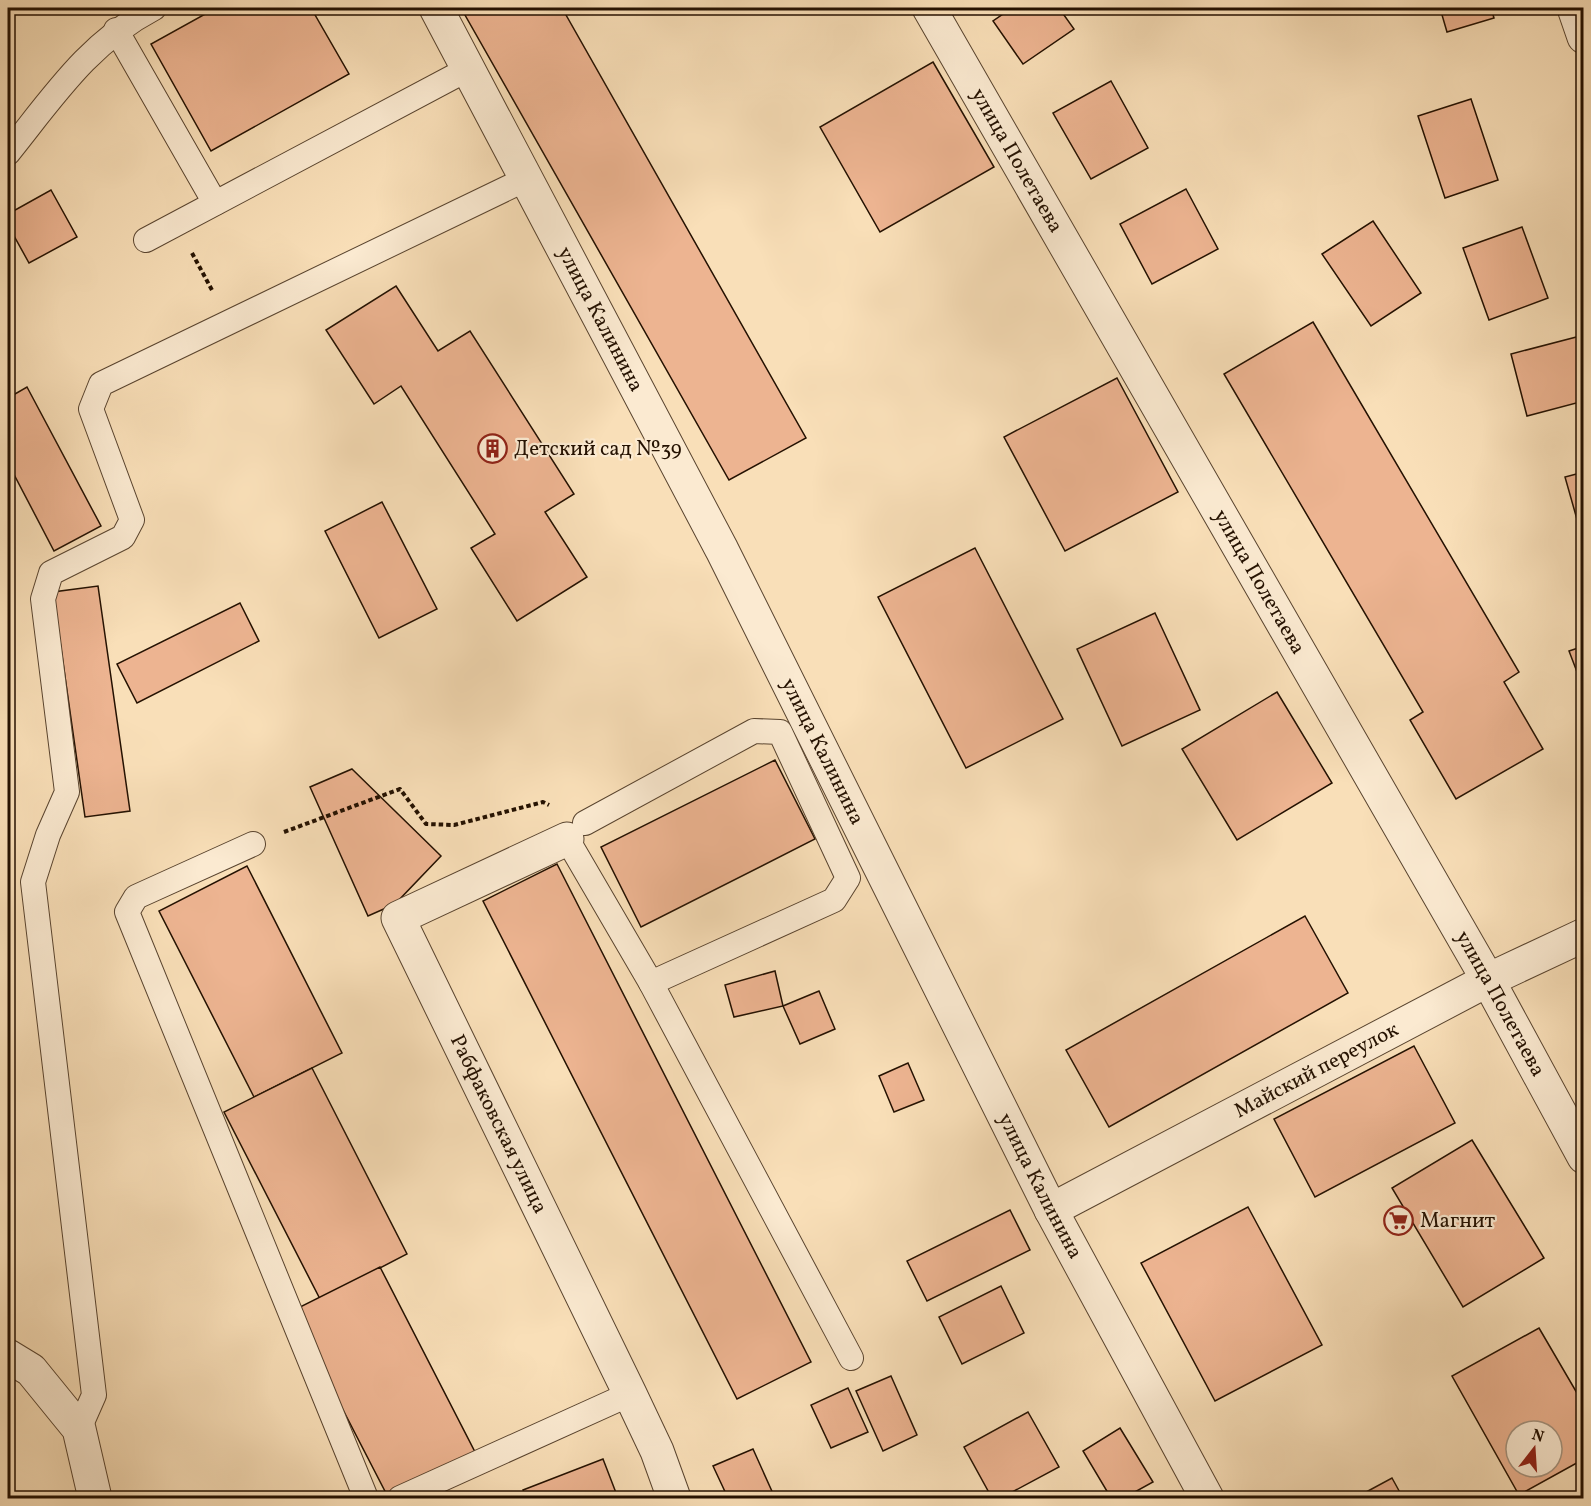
<svg xmlns="http://www.w3.org/2000/svg" width="1591" height="1506" font-family="Vollkorn,serif">
	<style>
		.building { fill: #edb491; stroke: #241101; stroke-width: 1.5; fill-rule: evenodd }
		.lines { fill: none; stroke-linecap: round; stroke-linejoin: round }
		.service-casing { stroke: #59442f; stroke-width: 26 }
		.minor-casing { stroke: #59442f; stroke-width: 35 }
		.path { stroke: #241101; stroke-width: 4; stroke-dasharray: 4.5 3; stroke-linecap: butt }
		.service { stroke: #fbead1; stroke-width: 24 }
		.minor { stroke: #fbead1; stroke-width: 33 }
		.labels { text-anchor: middle; dominant-baseline: central; stroke-width: 4.5; stroke-linejoin: round; paint-order: stroke }
		.street-label { font-size: 21px; fill: #241101; stroke: #fbead1 }
		.poi-label { font-size: 21px; fill: #241101; stroke: #fbead1; text-anchor: start }
	</style>
	<rect width="100%" height="100%" fill="#f9dfb8"/>
	<filter id="stains"><feTurbulence type="fractalNoise" baseFrequency=".00333" numOctaves="4"/><feColorMatrix values="0 0 0 0 .2 0 0 0 0 .09 0 0 0 0 .02 0 0 0 .5 -.17"/></filter>
	<radialGradient id="worn" r=".72"><stop offset=".6" stop-color="#630" stop-opacity="0"/><stop offset="1" stop-color="#630" stop-opacity=".3"/></radialGradient>
	<g class="building">
		<polygon points="216,8 311,8 349,74 211,151 151,44"/>
		<polygon points="461,8 562,8 806,438 729,480"/>
		<polygon points="1012,8 1059,8 1074,29 1023,64 993,21"/>
		<polygon points="1440,8 1491,8 1494,18 1447,32"/>
		<polygon points="933,62 994,167 880,232 820,127"/>
		<polygon points="1111,81 1148,148 1091,179 1053,113"/>
		<polygon points="1471,99 1498,180 1445,198 1418,116"/>
		<polygon points="1186,189 1218,249 1152,284 1120,224"/>
		<polygon points="51,190 77,237 29,263 8,225 8,214"/>
		<polygon points="1373,221 1421,293 1371,326 1322,254"/>
		<polygon points="1522,227 1548,298 1489,320 1463,248"/>
		<polygon points="396,286 438,351 470,331 574,494 545,512 587,577 517,621 471,548 495,534 401,386 374,404 326,330"/>
		<polygon points="1313,322 1519,672 1504,682 1543,749 1456,799 1410,720 1423,712 1224,374"/>
		<polygon points="1584,335 1584,401 1527,416 1511,354"/>
		<polygon points="1117,378 1178,492 1065,551 1004,437"/>
		<polygon points="27,387 101,526 54,551 8,463 8,398"/>
		<polygon points="1584,472 1584,529 1580,530 1565,477"/>
		<polygon points="382,502 437,609 379,638 325,531"/>
		<polygon points="975,548 1063,719 966,768 878,597"/>
		<polygon points="98,586 130,811 85,817 53,592"/>
		<polygon points="240,603 259,641 137,703 117,664"/>
		<polygon points="1155,613 1200,710 1122,746 1077,649"/>
		<polygon points="1584,646 1584,684 1582,685 1569,651"/>
		<polygon points="1277,692 1332,783 1237,840 1182,749"/>
		<polygon points="775,760 815,839 641,927 601,847"/>
		<polygon points="352,769 441,856 395,904 368,916 310,787"/>
		<polygon points="557,864 811,1362 737,1399 483,901"/>
		<polygon points="247,866 342,1053 254,1097 159,911"/>
		<polygon points="1305,916 1348,993 1109,1127 1066,1050"/>
		<polygon points="775,971 783,1006 734,1017 725,985"/>
		<polygon points="819,991 835,1029 800,1044 783,1006"/>
		<polygon points="1414,1046 1455,1123 1315,1197 1274,1119"/>
		<polygon points="908,1063 924,1100 894,1112 879,1076"/>
		<polygon points="312,1068 407,1254 320,1299 224,1112"/>
		<polygon points="1472,1140 1544,1258 1463,1307 1392,1188"/>
		<polygon points="1248,1207 1322,1345 1215,1401 1141,1263"/>
		<polygon points="1010,1210 1030,1250 927,1301 907,1261"/>
		<polygon points="380,1267 475,1452 388,1497 292,1311"/>
		<polygon points="1001,1286 1024,1333 962,1364 939,1317"/>
		<path d="M 1539,1328 L 1584,1405 L 1584,1459 L 1519,1495 L 1452,1376 ZM 1516,1431 L 1552,1431 L 1552,1467 L 1516,1467 Z"/>
		<polygon points="891,1376 917,1435 883,1451 856,1391"/>
		<polygon points="848,1388 868,1432 831,1448 811,1405"/>
		<polygon points="1028,1412 1059,1467 1001,1498 992,1498 964,1447"/>
		<polygon points="1120,1428 1153,1482 1124,1498 1111,1498 1083,1451"/>
		<polygon points="753,1449 775,1498 728,1498 713,1466"/>
		<polygon points="603,1459 618,1498 526,1498 523,1490"/>
		<polygon points="1392,1478 1403,1498 1355,1498"/>
	</g>
	<g class="lines">
		<defs>
			<g id="service">
				<polyline points="116,30 215,203"/>
				<path d="M 8,153 C 53,97 89,42 154,8"/>
				<polyline points="146,240 468,69"/>
				<polyline points="585,823 754,731 780,732 848,878 834,900 651,983"/>
				<polyline points="567,839 651,983 851,1358"/>
				<polyline points="253,844 136,897 127,912 366,1498"/>
				<polyline points="79,1429 94,1395 33,882 48,835 67,792 43,599 51,573 123,537 132,520 91,409 101,384 526,179"/>
				<polyline points="400,1498 630,1394"/>
			</g>
			<g id="minor">
				<path id="s1" d="M 436,8 L 722,550 L 1051,1210 L 1207,1498"/>
				<path id="s2" d="M 929,8 L 1488,980 L 1584,1157"/>
				<polyline points="1574,8 1584,37"/>
				<path id="s3" d="M 567,839 L 398,918 L 630,1394 L 657,1451 L 674,1498"/>
				<path id="s4" d="M 1051,1210 L 1488,980 L 1584,935"/>
				<polyline points="8,1356 31,1370 79,1429 95,1498"/>
			</g>
		</defs>
		<use href="#service" class="service-casing"/>
		<use href="#minor" class="minor-casing"/>
		<g class="path">
			<polyline points="192,253 213,292"/>
			<polyline points="284,832 400,789 426,824 454,825 543,802 549,805"/>
		</g>
		<use href="#service" class="service"/>
		<use href="#minor" class="minor"/>
	</g>
	<defs>
		<symbol id="building-ring" viewBox="-11 -11 22 22"><circle r="9.5" fill="#fbead1" stroke="#8f2418" stroke-width="1.5"/><path d="M-4-6H4V6H1V3H-1V6H-4ZM-2.5-4.3h1.7v1.8h-1.7ZM.8-4.3h1.7v1.8H.8ZM-2.5-1h1.7V.8h-1.7ZM.8-1h1.7V.8H.8Z" fill="#8f2418"/></symbol>
		<symbol id="supermarket-ring" viewBox="-11 -11 22 22"><circle r="9.5" fill="#fbead1" stroke="#8f2418" stroke-width="1.5"/><path d="M-6-5.5h2.5l.6 2H6L4.5 2H-2.5L-4.4-4H-6ZM-1.5 3.2a1.3 1.3 0 1 0 .1 0ZM3 3.2a1.3 1.3 0 1 0 .1 0Z" fill="#8f2418"/></symbol>
	</defs>
	<g fill-rule="evenodd">
		<use href="#building-ring" x="476" y="432" width="33" height="33"/>
		<use href="#supermarket-ring" x="1382" y="1204" width="33" height="33"/>
	</g>
	<g class="labels">
		<g class="street-label">
			<text stroke="none"><textPath href="#s2" startOffset="176">улица Полетаева</textPath></text>
			<text stroke="none"><textPath href="#s1" startOffset="352">улица Калинина</textPath></text>
			<text stroke="none"><textPath href="#s2" startOffset="662">улица Полетаева</textPath></text>
			<text stroke="none"><textPath href="#s1" startOffset="838">улица Калинина</textPath></text>
			<text stroke="none"><textPath href="#s2" startOffset="1148">улица Полетаева</textPath></text>
			<text stroke="none"><textPath href="#s4" startOffset="300">Майский переулок</textPath></text>
			<text stroke="none"><textPath href="#s3" startOffset="416">Рабфаковская улица</textPath></text>
			<text stroke="none"><textPath href="#s1" startOffset="1324">улица Калинина</textPath></text>
		</g>
		<g class="poi-label">
			<text x="514" y="449">Детский сад №39</text>
			<text x="1420" y="1221">Магнит</text>
		</g>
	</g>
	<rect width="1591" height="1506" fill="none" stroke="#f9dfb8" stroke-width="30"/>
	<rect x="9" y="9" width="1573" height="1488" fill="none" stroke="#241101" stroke-width="3"/>
	<rect x="15" y="15" width="1561" height="1476" fill="none" stroke="#241101" stroke-width="1.5"/>
	<g transform="translate(1534 1449) rotate(17)"><circle r="28" fill="#fbead1" stroke="#a5937e" stroke-width="1.5"/>
	<path d="M0-4.5L10 22L0 15L-10 22Z" fill="#8f2418"/>
	<text y="-9" font-size="16" font-weight="bold" text-anchor="middle" fill="#241101">N</text>
	</g>
	<rect width="100%" height="100%" filter="url(#stains)"/>
	<rect width="100%" height="100%" fill="url(#worn)"/>
</svg>
